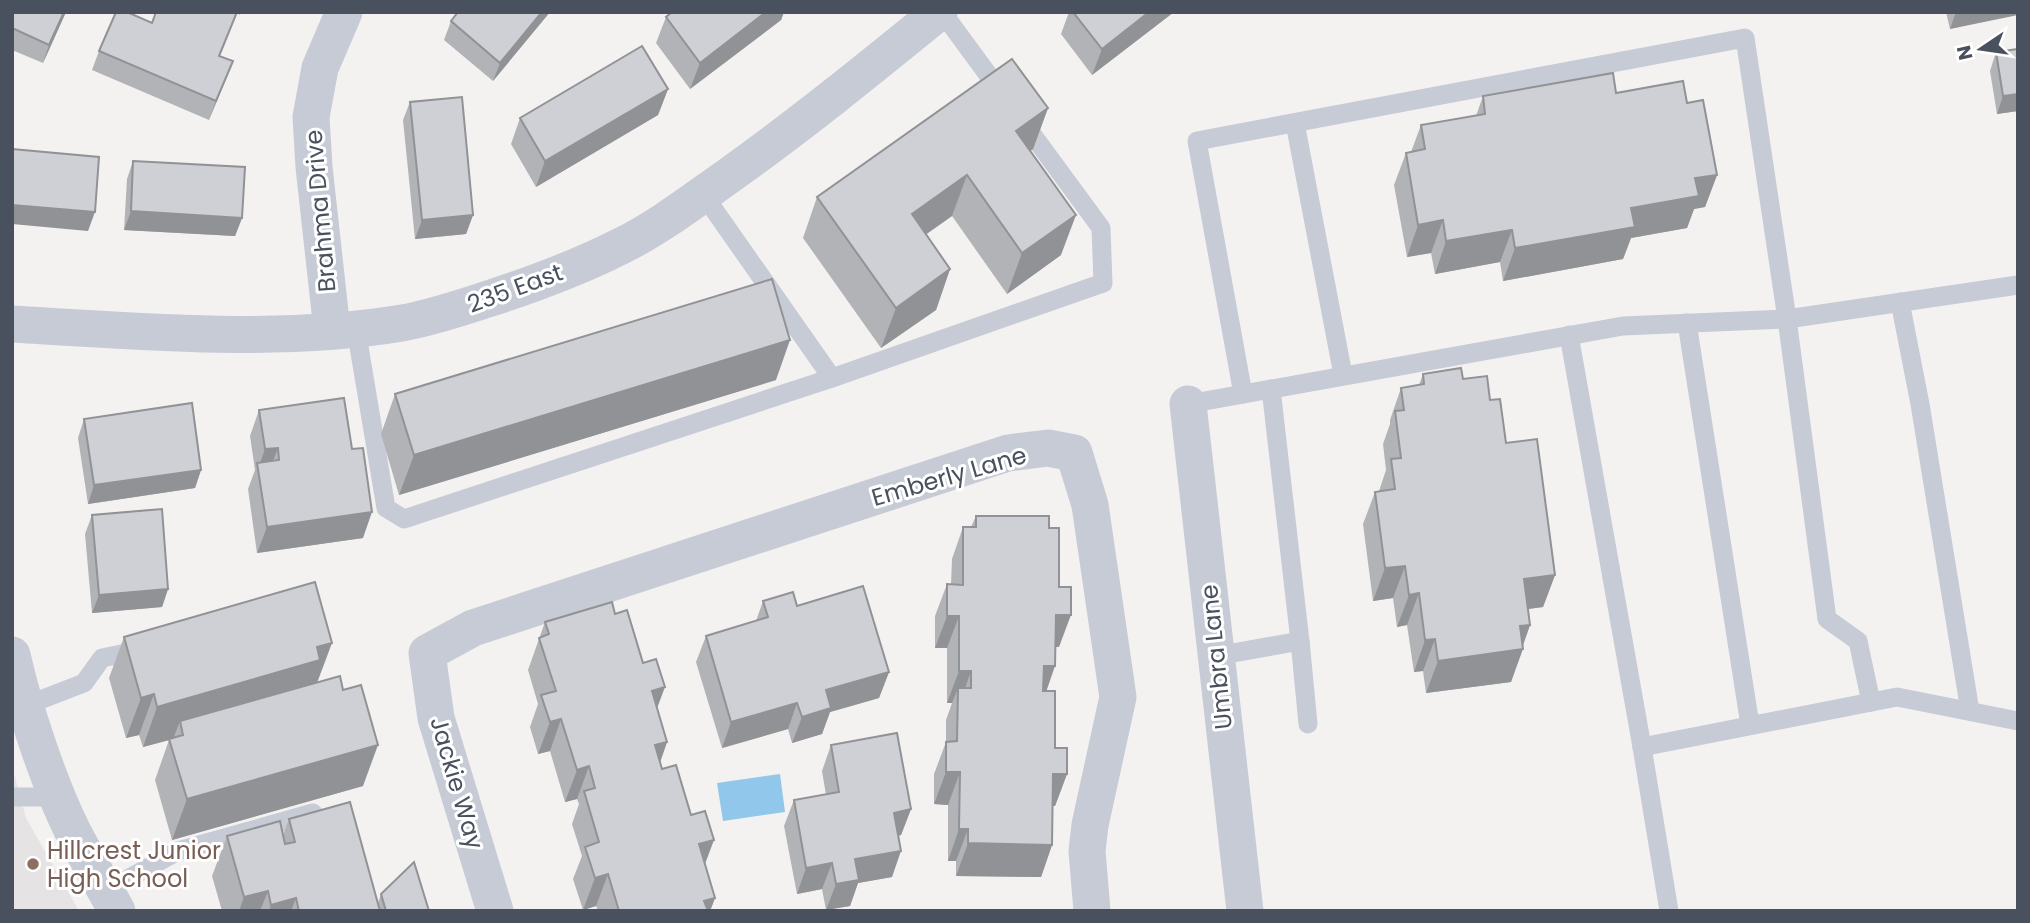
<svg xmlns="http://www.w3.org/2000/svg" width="2030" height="923" font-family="Poppins,sans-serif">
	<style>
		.education { fill: #e5e3e3 }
		.water { fill: #91c7ea }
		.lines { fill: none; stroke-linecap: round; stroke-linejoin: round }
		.lane { stroke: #c6cbd5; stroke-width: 19 }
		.street { stroke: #c6cbd5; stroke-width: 37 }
		.wall { fill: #b2b3b7 }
		.shaded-wall { fill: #919295 }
		.building { fill: #cfd0d5; stroke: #919295; stroke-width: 2 }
		.education-dot { fill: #8d6e63; stroke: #fff; stroke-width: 2.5 }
		.labels { text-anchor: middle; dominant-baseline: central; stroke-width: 6; stroke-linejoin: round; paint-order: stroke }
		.street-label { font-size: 24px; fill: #4a515e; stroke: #fff }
		.education-label { font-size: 24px; fill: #785e54; stroke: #fff; text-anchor: start }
	</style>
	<rect width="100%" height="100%" fill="#f4f2f1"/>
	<polygon class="education" points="12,766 26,818 79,911 12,911"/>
	<polygon class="water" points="780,774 785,812 723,821 717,783"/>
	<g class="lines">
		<g class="lane">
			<polyline points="942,12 1003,95"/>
			<polyline points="1295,123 1343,375"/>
			<polyline points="703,194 832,378 1103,283 1101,228 1021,119"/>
			<polyline points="1900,302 1920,404 1970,711"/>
			<polyline points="1687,323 1750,725"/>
			<polyline points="356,329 386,508 404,519 832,378"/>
			<polyline points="1569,335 1642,747 1897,697 2018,721"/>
			<polyline points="1243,394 1197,141 1745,38 1787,319 1827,619 1858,641 1871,702"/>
			<polyline points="1188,404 1623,326 1787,319 2018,285"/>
			<polyline points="1300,641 1308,724"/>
			<polyline points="1216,656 1300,641 1271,389"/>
			<polyline points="27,705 84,683 102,658 141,650"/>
			<polyline points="1642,747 1669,911"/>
			<polyline points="12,797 59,797"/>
			<polyline points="106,891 178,851 313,813"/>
		</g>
		<g class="street">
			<path d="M 12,324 C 139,331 276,344 402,323 C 431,318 460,308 488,299 C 534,284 578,268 621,246 C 658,228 693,201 727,177 C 800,125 869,69 939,12"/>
			<polyline points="332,330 314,167 311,117 320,68 344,12"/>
			<polyline points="1188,404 1245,911"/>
			<path d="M 12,655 C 24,708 48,781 72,830 C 86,857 102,884 117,911"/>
			<polyline points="495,911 436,718 427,653 473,628 1008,453 1048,448 1074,453 1090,505 1118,697 1090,825 1087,851 1092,911"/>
		</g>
	</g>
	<g class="wall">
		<polygon points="66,12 43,63 12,50 12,15"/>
		<polygon points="156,12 241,12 240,15 237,13 220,56 233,61 209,120 92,70 99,51 152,23"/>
		<polygon points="550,12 493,81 444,40 451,21"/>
		<polygon points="672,12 784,12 781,20 690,89 656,43 666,17"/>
		<polygon points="1069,12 1174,12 1092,75 1061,34"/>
		<polygon points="1946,12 2018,12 1950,29"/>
		<polygon points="1996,52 2018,111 1997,114 1990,71"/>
		<polygon points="668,89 658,115 536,187 511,144 520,118"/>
		<polygon points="1616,93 1687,103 1717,175 1705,207 1694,209 1687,228 1631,238 1623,259 1503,281 1500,262 1435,274 1431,253 1407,257 1394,185 1406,153 1411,152 1421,125 1476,116 1483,96"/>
		<polygon points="410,102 473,215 466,234 415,239 403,120"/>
		<polygon points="1048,108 1033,149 1030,151 1061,255 1007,294 952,216 926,234 950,269 936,310 881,348 803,238 817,197"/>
		<polygon points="133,161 242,218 235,236 124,230 127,179"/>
		<polygon points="1423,374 1463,379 1490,400 1555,575 1543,607 1528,609 1530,625 1511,682 1426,693 1423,671 1414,672 1407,625 1397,627 1393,598 1373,601 1363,524 1375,492 1379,491 1386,470 1383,444 1390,424 1390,420 1401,388 1419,385"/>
		<polygon points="776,380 399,495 381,434 395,394"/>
		<polygon points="259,410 352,449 363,538 257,553 248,489 255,470 250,436"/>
		<polygon points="84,419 201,470 195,488 88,504 78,438"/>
		<polygon points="92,515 168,589 162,607 92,613 85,534"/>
		<polygon points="976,516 1049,528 1059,647 1055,647 1046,691 1055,748 1067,774 1055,806 1053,806 1052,845 1041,877 956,876 956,861 948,861 948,805 934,804 934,774 946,742 946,720 952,703 947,703 947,648 935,648 935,616 947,584 951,584 952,559 963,527 971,527"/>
		<polygon points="763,601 797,606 889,672 879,698 830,712 822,734 792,743 788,729 722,748 696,662 706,636 756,621"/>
		<polygon points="615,614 657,708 667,742 660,762 662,769 705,865 715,898 710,911 598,911 596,906 583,910 573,879 582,856 572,824 579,804 577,799 565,802 550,751 538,754 530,727 538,704 528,670 545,622"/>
		<polygon points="124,637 318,682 363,786 172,840 155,780 169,740 143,747 139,735 126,738 109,678"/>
		<polygon points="831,745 911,809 901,835 898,836 892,877 858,883 850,906 826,910 822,889 797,894 784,826 794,800 826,795 822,771"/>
		<polygon points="289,819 380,911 222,911 212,876 227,836 283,835"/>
		<polygon points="381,894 429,911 380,911 378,903"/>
	</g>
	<g class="shaded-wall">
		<polygon points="64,12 66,12 43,63 49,45"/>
		<polygon points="542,12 550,12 493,81 500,63"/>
		<polygon points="766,12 784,12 781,20 690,89 700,63"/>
		<polygon points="1149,12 1174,12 1092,75 1102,49"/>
		<polygon points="1956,12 2018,12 2018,15 1950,29"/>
		<polygon points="233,61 226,79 209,120 216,101"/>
		<polygon points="668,89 658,115 536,187 545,161"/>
		<polygon points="2018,94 2018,111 1997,114 2003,96"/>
		<polygon points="1048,108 1033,149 1001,172 1016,131"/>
		<polygon points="967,175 952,216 897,255 912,214"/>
		<polygon points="1717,175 1705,207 1694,209 1687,228 1631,238 1623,259 1503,281 1515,248 1631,208 1695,178"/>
		<polygon points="12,205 95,212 88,231 12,224"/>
		<polygon points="131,211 242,218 235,236 124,230"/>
		<polygon points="473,215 466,234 415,239 422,220"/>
		<polygon points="1076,215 1061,255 1007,294 1022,253"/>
		<polygon points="1443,220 1431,253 1407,257 1418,225"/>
		<polygon points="1512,230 1500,262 1435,274 1446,241"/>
		<polygon points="950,269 936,310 881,348 896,308"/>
		<polygon points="790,340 776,380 399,495 414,455"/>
		<polygon points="278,448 268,474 258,469 265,449"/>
		<polygon points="201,470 195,488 88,504 94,485"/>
		<polygon points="372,512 363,538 257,553 267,527"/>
		<polygon points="1405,566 1393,598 1373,601 1385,568"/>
		<polygon points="1555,575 1543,607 1512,611 1524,579"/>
		<polygon points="168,589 162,607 92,613 99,595"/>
		<polygon points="1419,593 1407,625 1397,627 1409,595"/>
		<polygon points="1056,615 1071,615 1059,647 1044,647"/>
		<polygon points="947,616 959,616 947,648 935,648"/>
		<polygon points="1530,625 1521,650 1523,649 1511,682 1426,693 1438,661 1520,626"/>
		<polygon points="1435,639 1423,671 1414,672 1425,640"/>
		<polygon points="332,643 317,683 180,721 173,739 143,747 157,707 317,647"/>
		<polygon points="1044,666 1055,666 1044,698"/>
		<polygon points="959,671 971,671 960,703 958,688 952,703 947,703"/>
		<polygon points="889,672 879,698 830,712 822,734 792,743 802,717 826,690"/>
		<polygon points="665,687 653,719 652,691"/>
		<polygon points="154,694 139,735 126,738 141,698"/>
		<polygon points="797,703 788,729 722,748 731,722"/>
		<polygon points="561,719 550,751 538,754 550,722"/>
		<polygon points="667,742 656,774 655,745"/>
		<polygon points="378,745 363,786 172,840 187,799"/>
		<polygon points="589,766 577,799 565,802 577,770"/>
		<polygon points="946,772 960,772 948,805 934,804"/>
		<polygon points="1053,774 1067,774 1055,806 1041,806"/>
		<polygon points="911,809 901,835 885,839 894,813"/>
		<polygon points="959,829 968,829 956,861 948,861"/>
		<polygon points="714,840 702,872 699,844"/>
		<polygon points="968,843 1052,845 1041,877 956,876"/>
		<polygon points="901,851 892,877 858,883 850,906 826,910 836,884 855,859"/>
		<polygon points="832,863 822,889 797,894 806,868"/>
		<polygon points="608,874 596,906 583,910 595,878"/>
		<polygon points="268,891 260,911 239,911 244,897"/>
		<polygon points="296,898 291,911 269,911 271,905"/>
		<polygon points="715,898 710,911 701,911 704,901"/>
	</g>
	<g class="building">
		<polygon points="13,12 64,12 49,45 12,28 12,15"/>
		<polygon points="116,12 127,12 152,23 156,12 237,12 219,56 233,61 216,101 99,51"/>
		<polygon points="458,12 542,12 500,63 451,21"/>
		<polygon points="672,12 766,12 700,63 666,17"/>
		<polygon points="1073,12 1149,12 1102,49"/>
		<polygon points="642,46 668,89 545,161 520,118"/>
		<polygon points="2018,49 2018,94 2003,96 1996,52"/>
		<polygon points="1012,59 1048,108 1016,131 1076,215 1022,253 967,175 912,214 950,269 896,308 817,197"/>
		<polygon points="1613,73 1616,93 1683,81 1687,103 1703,100 1717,175 1695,178 1699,196 1631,208 1635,227 1515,248 1512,230 1446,241 1443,220 1418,225 1406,153 1425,149 1421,125 1485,114 1483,96"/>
		<polygon points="462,97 473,215 422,220 410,102"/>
		<polygon points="12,149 99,157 95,212 12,205"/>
		<polygon points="133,161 245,167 242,218 131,211"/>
		<polygon points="772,279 790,340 414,455 395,394"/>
		<polygon points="1461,368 1463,379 1487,376 1490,400 1500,399 1506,443 1537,439 1555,575 1524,579 1530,625 1520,626 1523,649 1438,661 1435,639 1425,640 1419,593 1409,595 1405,566 1385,568 1375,492 1395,489 1391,459 1401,458 1395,411 1404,410 1401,388 1424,384 1423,374"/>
		<polygon points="344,398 352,449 363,448 372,512 267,527 257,463 279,460 278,448 265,449 259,410"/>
		<polygon points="192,403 201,470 94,485 84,419"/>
		<polygon points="162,509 168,589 99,595 92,515"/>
		<polygon points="976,516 1049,516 1049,528 1059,528 1059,587 1071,587 1071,615 1056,615 1055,666 1044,666 1043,691 1055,691 1055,748 1067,748 1067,774 1053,774 1052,845 968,843 968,829 959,829 960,772 946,772 946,742 957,741 958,688 971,688 971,671 959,671 959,616 947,616 947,584 963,585 963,527 976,527"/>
		<polygon points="315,582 332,643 317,647 320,660 157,707 154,694 141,698 124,637"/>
		<polygon points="863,586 889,672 826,690 831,708 802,717 797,703 731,722 706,636 768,617 763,601 793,592 797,606"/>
		<polygon points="612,602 615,614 627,610 643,663 656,659 665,687 652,691 667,742 655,745 662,769 676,765 691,815 705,811 714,840 699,844 715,898 704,901 708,911 619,911 608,874 595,878 585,847 599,842 584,791 595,788 589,766 577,770 561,719 550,722 541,695 556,691 539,638 549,634 545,622"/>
		<polygon points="340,676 343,690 361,685 378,745 187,799 169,739 183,735 180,721"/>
		<polygon points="897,733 911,809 894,813 901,851 855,859 859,880 836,884 832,863 806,868 794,800 839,792 831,745"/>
		<polygon points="350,802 380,911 299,911 296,898 271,905 268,891 244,897 227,836 280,821 285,844 295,842 289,819"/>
		<polygon points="414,862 429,911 386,911 381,894"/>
	</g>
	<circle class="education-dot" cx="33" cy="864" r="7"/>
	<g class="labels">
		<g class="street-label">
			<text transform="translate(320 211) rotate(-95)">Brahma Drive</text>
			<text transform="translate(515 288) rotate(-20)">235 East</text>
			<text transform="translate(949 476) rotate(-16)">Emberly Lane</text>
			<text transform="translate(1216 657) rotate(-96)">Umbra Lane</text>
			<text transform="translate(457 783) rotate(74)">Jackie Way</text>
		</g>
		<g class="education-label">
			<text x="47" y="850">Hillcrest Junior<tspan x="47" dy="28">High School</tspan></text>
		</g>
	</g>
	<rect width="2030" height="923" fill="none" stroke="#4a515e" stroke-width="28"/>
	<g transform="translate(1981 49) rotate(257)" stroke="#ffffff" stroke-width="5" paint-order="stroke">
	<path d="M0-5L12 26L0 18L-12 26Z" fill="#4a515e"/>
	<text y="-10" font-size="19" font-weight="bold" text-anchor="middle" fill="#4a515e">N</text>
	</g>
</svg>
